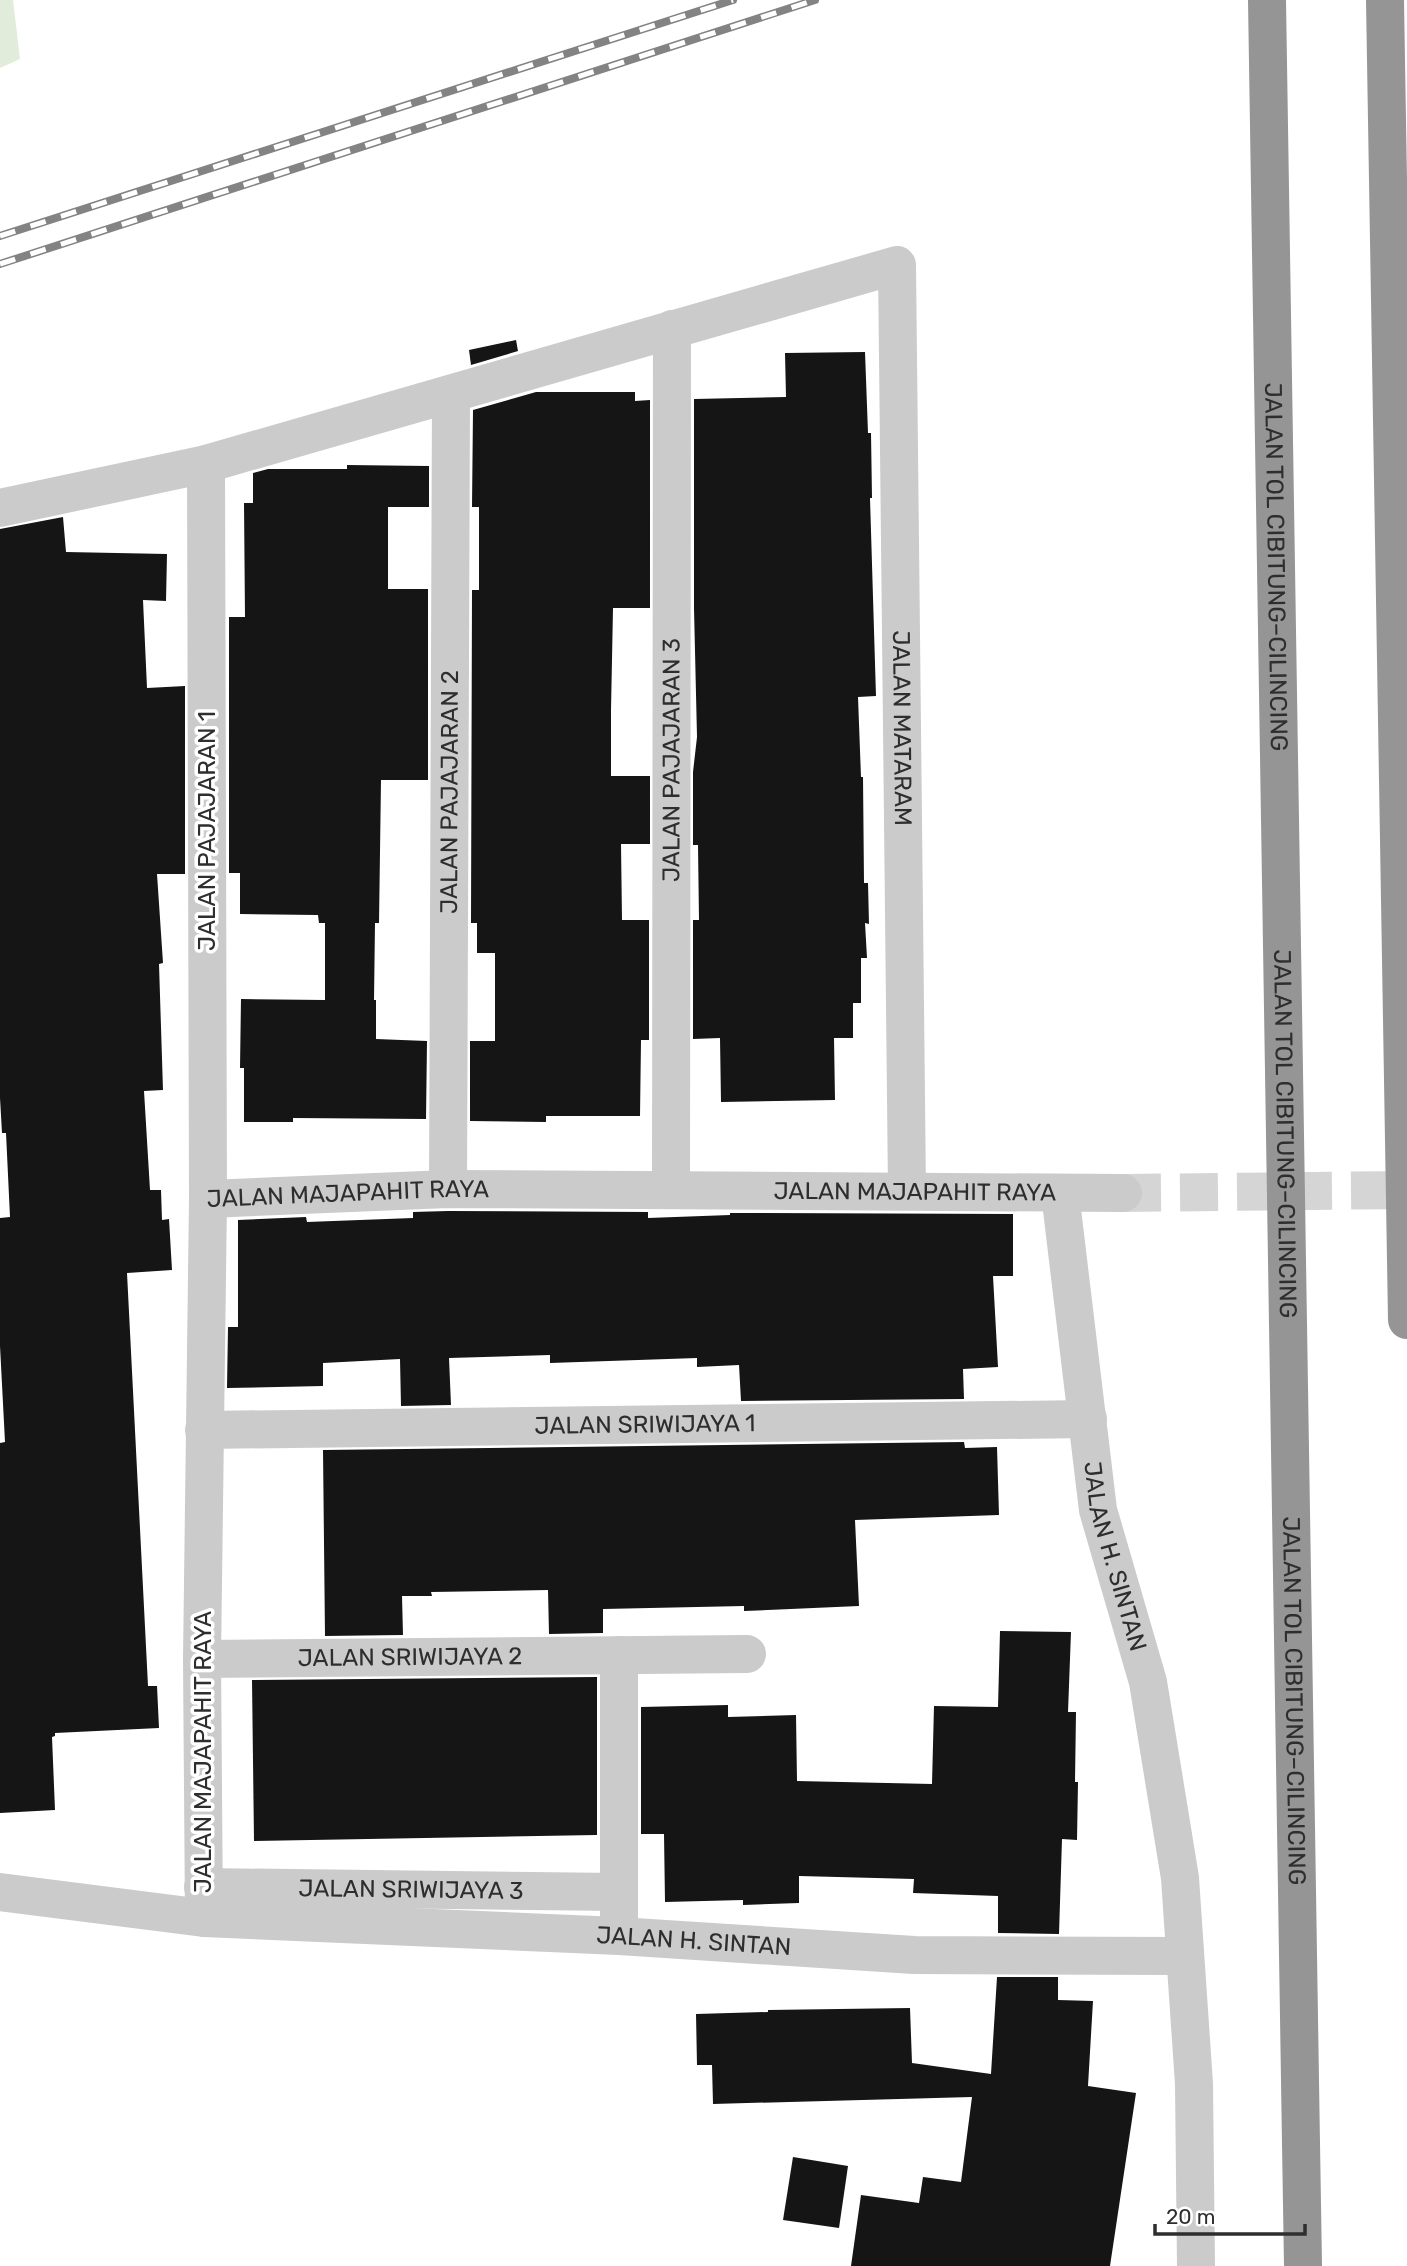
<svg xmlns="http://www.w3.org/2000/svg" width="1407" height="2266" font-family="Rubik,sans-serif">
	<style>
		.green { fill: #e2ecda }
		.building { fill: #151515 }
		.lines { fill: none; stroke-linecap: round; stroke-linejoin: round }
		.street-tunnel { stroke: #d5d5d5; stroke-width: 38; stroke-dasharray: 38 19; stroke-linecap: butt }
		.street { stroke: #cbcbcb; stroke-width: 38 }
		.highway { stroke: #959595; stroke-width: 38 }
		.rail-casing { stroke: #838383; stroke-width: 8 }
		.rail { stroke: #fff; stroke-width: 5; stroke-dasharray: 16; stroke-linecap: butt }
		.highway-bridge { stroke: #959595; stroke-width: 38 }
		.labels { text-anchor: middle; dominant-baseline: central; stroke-width: 7; stroke-linejoin: round; paint-order: stroke }
		.street-label { font-size: 24px; fill: #2e2e2e; stroke: #fff }
	</style>
	<rect width="100%" height="100%" fill="#fff"/>
	<polygon class="green" points="0,0 13,0 20,59 0,68"/>
	<g class="building">
		<polygon points="516,340 518,351 471,365 469,350"/>
		<polygon points="865,352 868,433 871,433 872,498 870,498 876,696 858,697 861,777 863,777 864,883 868,883 869,924 865,923 867,958 861,958 861,1003 853,1003 853,1038 834,1038 835,1100 721,1102 720,1038 693,1039 693,920 699,920 698,845 693,845 693,772 697,737 694,608 694,399 786,397 785,353"/>
		<polygon points="536,392 635,392 635,401 650,400 650,608 613,608 611,710 611,776 650,776 650,844 621,844 622,920 649,920 649,1040 641,1040 640,1116 546,1116 546,1122 470,1121 470,1041 495,1041 495,953 477,953 477,923 471,923 472,590 479,590 479,507 472,507 473,410"/>
		<polygon points="347,465 429,466 429,507 388,507 388,589 428,589 428,780 381,780 379,923 375,923 374,1000 376,1000 376,1039 427,1041 426,1119 293,1118 293,1122 244,1122 244,1068 240,1068 241,999 325,1000 325,923 319,923 318,915 240,914 240,873 229,873 229,617 245,617 244,503 253,503 253,473 268,469 347,469"/>
		<polygon points="63,517 66,552 167,554 166,601 143,600 147,688 185,686 185,874 157,874 163,963 159,964 163,1090 144,1091 150,1190 161,1190 162,1220 169,1219 172,1270 127,1273 148,1686 157,1686 159,1728 55,1733 55,1736 52,1737 55,1810 0,1813 0,1443 5,1442 0,1346 0,1218 10,1217 6,1133 2,1133 0,1098 0,529"/>
		<polygon points="448,1211 648,1212 648,1218 730,1215 730,1213 1013,1214 1013,1276 993,1276 998,1367 963,1369 964,1399 741,1401 739,1365 697,1367 697,1358 550,1363 550,1355 449,1358 451,1405 401,1406 400,1359 323,1363 323,1386 227,1388 228,1327 238,1327 238,1220 306,1217 307,1222 413,1218 413,1212"/>
		<polygon points="964,1442 965,1448 997,1447 999,1515 855,1520 859,1606 744,1611 744,1606 603,1609 603,1633 549,1634 548,1590 431,1592 432,1596 402,1596 403,1635 325,1636 323,1450"/>
		<polygon points="1000,1631 1071,1632 1068,1712 1076,1712 1075,1782 1078,1782 1077,1840 1062,1839 1059,1934 998,1933 998,1896 913,1893 914,1879 799,1876 799,1903 743,1905 743,1900 665,1902 664,1834 641,1834 641,1707 728,1705 728,1717 796,1715 797,1781 932,1784 934,1706 998,1707"/>
		<polygon points="597,1677 597,1835 254,1841 252,1680"/>
		<polygon points="997,1977 1058,1977 1058,2000 1093,2001 1088,2086 1136,2093 1110,2266 851,2266 861,2195 919,2203 923,2177 961,2182 972,2097 713,2104 712,2065 697,2065 696,2014 768,2012 768,2010 910,2008 912,2063 991,2074"/>
		<polygon points="793,2157 848,2166 839,2228 783,2220"/>
	</g>
	<g class="lines">
		<polyline class="street-tunnel" points="1123,1193 1407,1190"/>
		<g class="street">
			<path id="s1" d="M 0,508 L 206,464 L 897,265 L 907,1190"/>
			<path id="s2" d="M 448,1189 L 451,394"/>
			<path id="s3" d="M 671,1190 L 672,329"/>
			<path id="s4" d="M 1060,1193 L 1098,1510 L 1148,1682 L 1180,1878 L 1194,2084 L 1196,2266"/>
			<path id="s5" d="M 208,1199 L 448,1189 L 1123,1193"/>
			<path id="s6" d="M 204,1430 L 1088,1419"/>
			<polyline points="619,1655 619,1919"/>
			<path id="s7" d="M 202,1659 L 747,1654"/>
			<path id="s8" d="M 203,1887 L 619,1892"/>
			<path id="s9" d="M 0,1892 L 204,1918 L 619,1936 L 914,1955 L 1184,1956"/>
			<polyline points="204,1918 202,1659 208,1199 206,464"/>
		</g>
		<polyline class="highway" points="1301,2143 1303,2266"/>
		<defs>
			<g id="rail">
				<polyline points="0,236 733,0"/>
				<polyline points="0,264 815,0"/>
			</g>
		</defs>
		<use href="#rail" class="rail-casing"/>
		<use href="#rail" class="rail"/>
		<g class="highway-bridge">
			<path id="s10" d="M 1267,0 L 1301,2143"/>
			<polyline points="1385,0 1407,1320"/>
		</g>
	</g>
	<g class="labels">
		<g class="street-label">
			<text stroke="none"><textPath href="#s10" startOffset="567">JALAN TOL CIBITUNG–CILINCING</textPath></text>
			<text stroke="none"><textPath href="#s1" startOffset="1393">JALAN MATARAM</textPath></text>
			<text stroke="none"><textPath href="#s3" startOffset="430">JALAN PAJAJARAN 3</textPath></text>
			<text stroke="none"><textPath href="#s2" startOffset="397">JALAN PAJAJARAN 2</textPath></text>
			<text transform="translate(207 831) rotate(-90)">JALAN PAJAJARAN 1</text>
			<text stroke="none"><textPath href="#s10" startOffset="1134">JALAN TOL CIBITUNG–CILINCING</textPath></text>
			<text stroke="none"><textPath href="#s5" startOffset="707">JALAN MAJAPAHIT RAYA</textPath></text>
			<text stroke="none"><textPath href="#s5" startOffset="140">JALAN MAJAPAHIT RAYA</textPath></text>
			<text stroke="none"><textPath href="#s6" startOffset="441">JALAN SRIWIJAYA 1</textPath></text>
			<text stroke="none"><textPath href="#s4" startOffset="368">JALAN H. SINTAN</textPath></text>
			<text stroke="none"><textPath href="#s7" startOffset="208">JALAN SRIWIJAYA 2</textPath></text>
			<text stroke="none"><textPath href="#s10" startOffset="1701">JALAN TOL CIBITUNG–CILINCING</textPath></text>
			<text transform="translate(203 1752) rotate(-90)">JALAN MAJAPAHIT RAYA</text>
			<text stroke="none"><textPath href="#s8" startOffset="208">JALAN SRIWIJAYA 3</textPath></text>
			<text stroke="none"><textPath href="#s9" startOffset="696">JALAN H. SINTAN</textPath></text>
		</g>
	</g>
	<path d="M1155 2224v10h150v-10" fill="none" stroke="#2e2e2e" stroke-width="3.5"/>
	<text x="1166" y="2224" font-size="21" fill="#2e2e2e" stroke="#ffffff" stroke-width="5" paint-order="stroke">20 m</text>
</svg>
